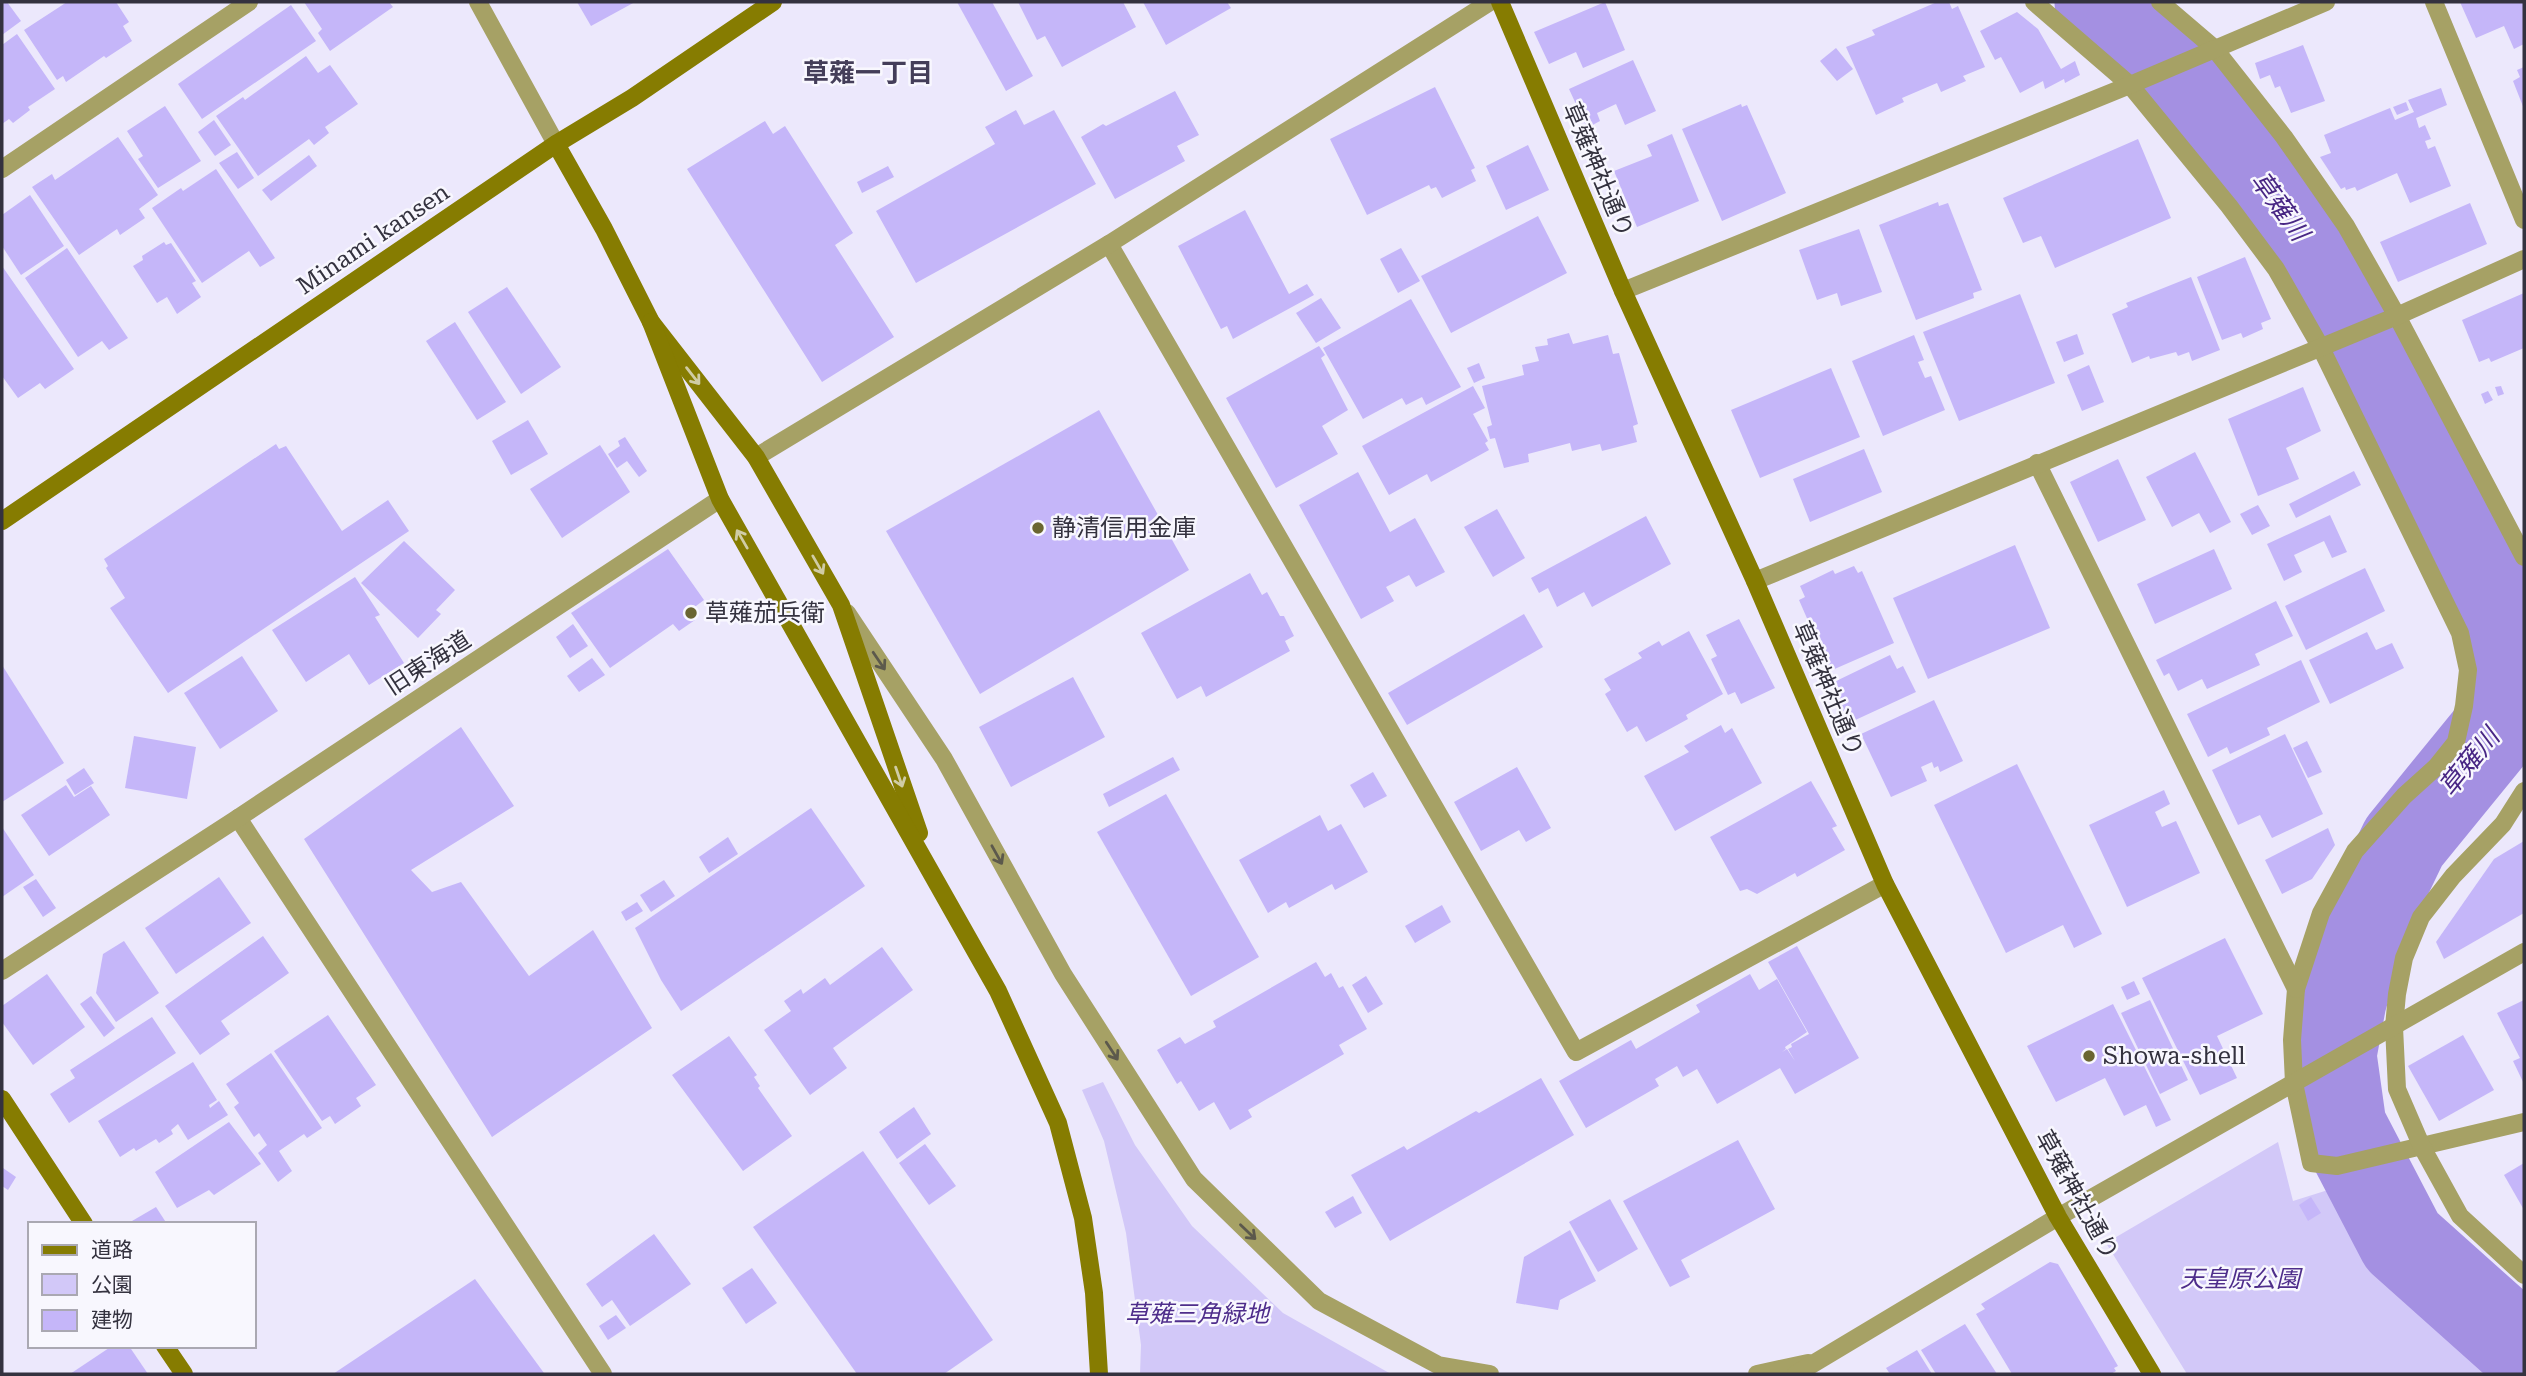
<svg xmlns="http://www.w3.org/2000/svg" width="2526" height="1376" font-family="'Roboto Serif','Noto Sans JP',serif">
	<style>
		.green { fill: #d2c8f8 }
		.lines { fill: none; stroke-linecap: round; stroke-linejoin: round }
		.river { stroke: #a490e2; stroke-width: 89 }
		.building { fill: #c5b6f9 }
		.street { stroke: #a6a165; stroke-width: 18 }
		.secondary { stroke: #867c01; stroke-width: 18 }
		.oneway { stroke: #d0cca5 }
		.oneway2 { stroke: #5c594c }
		.poi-dot { fill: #6a6531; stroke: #f8f7fe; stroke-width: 2.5 }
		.labels { text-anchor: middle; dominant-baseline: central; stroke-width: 5; stroke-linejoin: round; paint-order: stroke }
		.street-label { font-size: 24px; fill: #34323f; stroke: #f8f7fe }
		.poi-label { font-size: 24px; fill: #34323f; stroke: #f8f7fe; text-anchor: start }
		.park-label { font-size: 24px; font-style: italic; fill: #4e2d8b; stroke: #f8f7fe }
		.neighbourhood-label { font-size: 26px; font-weight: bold; fill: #443e59; stroke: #f8f7fe }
		.water-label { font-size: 26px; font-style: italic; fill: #482684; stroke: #f8f7fe }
	</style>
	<rect width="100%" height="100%" fill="#ece8fc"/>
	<g class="green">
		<polygon points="1103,1082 1135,1145 1192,1226 1283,1313 1391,1374 1140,1374 1141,1345 1126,1233 1104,1141 1082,1090"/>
		<polygon points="2278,1142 2293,1201 2328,1190 2394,1282 2498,1374 2187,1374 2106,1243"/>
	</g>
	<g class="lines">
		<polyline class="river" points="2099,2 2137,31 2295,218 2510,630 2510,712 2404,842 2362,929 2342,1001 2332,1055 2342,1126 2402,1241 2524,1350"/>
	</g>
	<g class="building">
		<polygon points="2,2 7,2 21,21 2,35"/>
		<polygon points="67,2 116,2 129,22 123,26 132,41 106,58 104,56 66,82 63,76 57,80 24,30"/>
		<polygon points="304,2 389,2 393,7 330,51 318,33 322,29"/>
		<polygon points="577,2 635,2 591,26"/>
		<polygon points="957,2 992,2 1033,76 1006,91"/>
		<polygon points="1018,2 1123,2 1136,27 1062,67 1045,36 1037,40"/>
		<polygon points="1143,2 1227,2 1231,8 1166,45"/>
		<polygon points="1605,2 1625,50 1583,68 1576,52 1549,64 1534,32"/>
		<polygon points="1937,2 1949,2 1952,9 1958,6 1985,67 1963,76 1966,81 1941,92 1937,83 1902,98 1904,102 1876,115 1846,47 1875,35 1872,30"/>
		<polygon points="2460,2 2524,2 2524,44 2514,49 2504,26 2476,38"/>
		<polygon points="291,5 316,41 202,119 178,84"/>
		<polygon points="2017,12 2038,29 2061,69 2075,61 2080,75 2065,83 2064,79 2045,89 2043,81 2020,93 2001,57 1995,60 1980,31"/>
		<polygon points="17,34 55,89 28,107 30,110 13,123 9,119 2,124 2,45"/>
		<polygon points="2303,45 2325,101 2291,113 2280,86 2275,88 2270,75 2260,79 2255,63"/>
		<polygon points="1836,48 1853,69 1837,81 1820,61"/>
		<polygon points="306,56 318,73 330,65 358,104 325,127 329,133 314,145 309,139 258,176 216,116 243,97 245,100"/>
		<polygon points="1633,60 1656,111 1625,125 1616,104 1597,113 1600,121 1587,128 1569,89"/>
		<polygon points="2524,67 2524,109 2513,81 2520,77 2517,70"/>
		<polygon points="1435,87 1475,168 1471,170 1476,181 1442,198 1436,187 1431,189 1429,185 1367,215 1330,139"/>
		<polygon points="2441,88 2447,105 2416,118 2419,128 2425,125 2431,139 2425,141 2428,149 2435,146 2451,186 2410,203 2397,173 2357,191 2355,187 2346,190 2345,187 2341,189 2320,157 2331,153 2324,135 2390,108 2395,120 2414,112 2408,100"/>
		<polygon points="1175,91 1199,135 1177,146 1185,161 1115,199 1081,137 1103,124 1106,126"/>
		<polygon points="2406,102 2409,110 2397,115 2393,107"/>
		<polygon points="1741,104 1742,107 1747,105 1786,193 1722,221 1682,129"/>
		<polygon points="165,106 201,161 158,188 138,159 143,156 127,131"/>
		<polygon points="1016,110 1024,125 1054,110 1096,184 916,283 876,211 995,144 985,127"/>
		<polygon points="214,120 231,145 215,156 198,132"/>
		<polygon points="765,121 773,134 785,126 853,233 835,245 894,337 822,382 687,169"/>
		<polygon points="1672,134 1699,201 1637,227 1614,171 1652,156 1647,145"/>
		<polygon points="118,137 158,195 139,209 145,218 120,235 117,229 79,255 32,187 52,174 55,180"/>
		<polygon points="2138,139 2171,218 2055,268 2041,236 2023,243 2003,198"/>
		<polygon points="1528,145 1549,190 1506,210 1486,166"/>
		<polygon points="237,152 254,178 238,189 219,163"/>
		<polygon points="309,155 317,166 271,201 262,190"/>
		<polygon points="888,166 894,177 862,193 857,182"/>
		<polygon points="216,169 275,258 260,267 249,251 202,283 152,208 181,188 183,191"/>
		<polygon points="30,195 64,246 21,275 2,246 2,215"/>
		<polygon points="1938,202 1939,206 1948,203 1982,290 1973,293 1974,298 1916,320 1879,225"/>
		<polygon points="2470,203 2487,244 2398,282 2380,242"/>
		<polygon points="1245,210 1289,294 1307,284 1314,295 1233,339 1227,326 1221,329 1178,246"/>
		<polygon points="1538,216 1567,273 1451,333 1421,276"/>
		<polygon points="1859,229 1882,292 1841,306 1837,293 1817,300 1799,250"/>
		<polygon points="164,242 166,245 171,243 196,281 192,283 201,297 177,314 167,297 157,303 133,266 143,260 142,256"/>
		<polygon points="67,248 128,338 109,350 102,341 78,357 25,278"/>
		<polygon points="1401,248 1420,281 1398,293 1380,259"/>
		<polygon points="2245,257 2271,319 2261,323 2263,329 2243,338 2241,333 2222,340 2197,277"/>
		<polygon points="2,266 74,369 45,389 40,383 18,398 2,376"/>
		<polygon points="2191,277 2220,350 2192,361 2189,352 2178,356 2176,352 2150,359 2149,356 2132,363 2112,314 2128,307 2126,303"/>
		<polygon points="507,287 561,367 521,394 468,312"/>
		<polygon points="2524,293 2524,348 2491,362 2489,358 2479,362 2462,320"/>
		<polygon points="2020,294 2055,383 1959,421 1923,332"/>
		<polygon points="1321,298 1341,328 1316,343 1296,313"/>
		<polygon points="1411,299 1461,387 1426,405 1422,397 1406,405 1402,398 1363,419 1323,348"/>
		<polygon points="455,322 506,402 477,420 426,341"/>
		<polygon points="1569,333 1573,344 1608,335 1613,354 1619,353 1638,424 1633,426 1637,442 1602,451 1600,444 1572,451 1570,443 1528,454 1529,462 1504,468 1495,438 1490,439 1487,427 1492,425 1482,386 1524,375 1522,365 1539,361 1535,347 1548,345 1547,339"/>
		<polygon points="2077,334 2084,354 2064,362 2056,342"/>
		<polygon points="1914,335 1924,360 1918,362 1925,378 1931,376 1945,410 1883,436 1852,361"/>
		<polygon points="1319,346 1325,355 1321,358 1348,410 1322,426 1338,454 1276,488 1226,398"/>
		<polygon points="1479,363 1485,378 1474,383 1467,368"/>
		<polygon points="2089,365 2104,402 2082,411 2067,375"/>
		<polygon points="1831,368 1860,437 1760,478 1731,410"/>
		<polygon points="1473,386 1485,408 1473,414 1488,441 1485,443 1489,450 1431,482 1427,474 1389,495 1362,446"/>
		<polygon points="2501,386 2504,394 2498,396 2495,387"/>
		<polygon points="2303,387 2321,431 2286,448 2299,479 2258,496 2228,419"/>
		<polygon points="2488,391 2493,400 2485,404 2481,394"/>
		<polygon points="1099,410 1189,570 980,694 886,531"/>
		<polygon points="528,420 548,454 511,475 492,441"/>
		<polygon points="625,437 647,471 639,477 627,461 617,468 608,454 620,446 618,441"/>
		<polygon points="276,444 279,449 286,446 342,531 388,500 409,531 168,693 110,608 125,598 106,568 108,566 104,559"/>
		<polygon points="600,445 630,492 562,538 530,489"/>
		<polygon points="1864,449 1882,492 1810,522 1793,479"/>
		<polygon points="2195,452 2231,522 2210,533 2199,513 2172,527 2146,477"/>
		<polygon points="2118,459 2146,520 2098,542 2070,482"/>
		<polygon points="2354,471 2361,485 2296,518 2289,504"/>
		<polygon points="1358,472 1390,532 1415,518 1445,572 1416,587 1409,575 1386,587 1394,601 1361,619 1299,505"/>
		<polygon points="2258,505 2270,526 2252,535 2240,514"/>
		<polygon points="1497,509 1525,558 1493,577 1464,527"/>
		<polygon points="2330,515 2347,552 2332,558 2324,541 2294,555 2302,572 2284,581 2267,544"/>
		<polygon points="1646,516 1671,564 1592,607 1584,592 1557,607 1548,588 1539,593 1531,578"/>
		<polygon points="404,541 455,590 436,610 441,614 418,638 361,583"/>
		<polygon points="2015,545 2050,628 1928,679 1893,598"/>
		<polygon points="668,549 704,600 688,612 695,620 679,631 673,624 610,668 571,613"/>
		<polygon points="2214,549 2232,589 2155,624 2137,584"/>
		<polygon points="1854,566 1858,573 1862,571 1894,643 1830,671 1799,600 1805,597 1800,586 1833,570 1835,574"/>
		<polygon points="2365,568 2385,611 2306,650 2285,606"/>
		<polygon points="1250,573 1262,595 1267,592 1280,616 1284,616 1294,636 1285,641 1290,651 1206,697 1201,686 1177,699 1141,633"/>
		<polygon points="355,577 380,615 375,617 404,663 369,685 349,654 306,682 272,630"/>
		<polygon points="2276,601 2293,636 2255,654 2260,665 2207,689 2202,679 2178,691 2169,673 2164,676 2156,660"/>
		<polygon points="1524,614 1543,647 1407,725 1388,693"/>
		<polygon points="1739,619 1775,688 1741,704 1735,692 1728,695 1711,659 1717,656 1706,635"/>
		<polygon points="573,624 588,646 570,658 556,637"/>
		<polygon points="1689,631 1723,694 1686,715 1688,719 1646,742 1637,726 1627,732 1605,694 1611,690 1604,679 1642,658 1638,653 1659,641 1662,646"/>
		<polygon points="2367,632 2376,650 2392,643 2404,668 2330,704 2309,660"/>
		<polygon points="1890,655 1897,669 1903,666 1916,692 1851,722 1845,709 1843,711 1832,683"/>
		<polygon points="242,656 278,711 220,749 184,693"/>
		<polygon points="592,658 605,675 579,692 567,676"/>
		<polygon points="2301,660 2320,702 2267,728 2270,735 2230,754 2227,747 2208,757 2187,714"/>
		<polygon points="2,665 64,763 2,802"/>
		<polygon points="1073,677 1105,737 1011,787 979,727"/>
		<polygon points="1934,700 1963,761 1940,772 1938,766 1934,768 1932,762 1921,767 1927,781 1891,797 1861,734"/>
		<polygon points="1721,725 1725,733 1732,728 1762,783 1675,831 1644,776 1689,752 1684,746"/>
		<polygon points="461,727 514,806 411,870 432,892 461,882 529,976 593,930 652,1028 492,1137 304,839"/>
		<polygon points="2285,734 2323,814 2272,838 2260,815 2238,825 2212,770"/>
		<polygon points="134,736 196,747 187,799 125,788"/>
		<polygon points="2307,741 2322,772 2308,778 2293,748"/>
		<polygon points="1173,757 1180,770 1109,807 1103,794"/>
		<polygon points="2017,764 2102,934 2074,948 2063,925 2006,953 1934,805"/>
		<polygon points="1517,767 1551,828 1526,842 1519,830 1481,851 1454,802"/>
		<polygon points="84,768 94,783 75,795 66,780"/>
		<polygon points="1373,772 1387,796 1364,808 1350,785"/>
		<polygon points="1811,781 1837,826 1832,828 1845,850 1797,877 1795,873 1757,894 1747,889 1740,891 1710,837"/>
		<polygon points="66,785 74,797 91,786 110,815 49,856 21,815"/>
		<polygon points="2164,790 2170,804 2155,812 2162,827 2176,821 2200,873 2127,907 2089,825"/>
		<polygon points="1166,794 1259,957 1191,996 1097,832"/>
		<polygon points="811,808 865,886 681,1011 661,980 635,928"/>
		<polygon points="1320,815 1328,831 1341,824 1368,872 1335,890 1332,884 1289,908 1286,902 1268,913 1239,860"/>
		<polygon points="2,827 34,875 2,897"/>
		<polygon points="2328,828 2335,845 2312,879 2282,894 2265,860"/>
		<polygon points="728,837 738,854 709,873 699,857"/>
		<polygon points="2524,841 2524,913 2444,959 2436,942 2494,859"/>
		<polygon points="219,877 251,923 176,974 145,928"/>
		<polygon points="36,879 56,908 43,917 23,887"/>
		<polygon points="664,880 675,896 651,912 640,895"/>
		<polygon points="637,902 643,911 626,921 621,912"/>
		<polygon points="1442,905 1451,922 1415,943 1405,926"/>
		<polygon points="263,936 289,973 221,1021 230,1034 200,1055 165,1006"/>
		<polygon points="2225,938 2263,1014 2217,1036 2237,1078 2200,1095 2142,978"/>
		<polygon points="124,941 159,993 116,1022 96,993 103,954"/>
		<polygon points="1797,946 1859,1058 1795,1094 1780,1068 1717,1104 1697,1069 1683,1077 1677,1066 1655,1079 1659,1086 1586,1128 1559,1081 1631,1040 1636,1049 1700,1012 1696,1005 1750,974 1759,990 1777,979 1807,1032 1785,1047 1786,1049 1782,1052 1787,1049 1795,1061 1788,1049 1792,1047 1791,1044 1809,1034 1768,962"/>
		<polygon points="882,947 913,990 833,1048 847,1068 810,1095 764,1030 791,1011 784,1001 801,989 803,994 825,978 830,985"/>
		<polygon points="1316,962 1325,977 1331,973 1339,988 1343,986 1367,1029 1339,1045 1344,1054 1248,1110 1252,1117 1230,1130 1214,1102 1199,1111 1181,1081 1177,1084 1157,1050 1180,1037 1185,1044 1216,1027 1213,1021"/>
		<polygon points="47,974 85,1027 33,1065 2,1022 2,1006"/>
		<polygon points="1366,976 1383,1004 1368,1013 1352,985"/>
		<polygon points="2134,981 2140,994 2127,1000 2121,987"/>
		<polygon points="91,996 115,1028 104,1037 80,1004"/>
		<polygon points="2150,1000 2188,1080 2160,1094 2121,1013"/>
		<polygon points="2524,1000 2524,1084 2513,1061 2520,1058 2497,1013"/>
		<polygon points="2113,1004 2171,1120 2156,1127 2146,1105 2124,1116 2105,1078 2056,1102 2027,1046"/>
		<polygon points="328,1015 376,1085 356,1098 361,1106 335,1124 330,1116 322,1121 274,1051"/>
		<polygon points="152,1017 176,1053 69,1123 50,1094 75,1078 70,1070"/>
		<polygon points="2463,1035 2494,1090 2439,1121 2408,1066"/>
		<polygon points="729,1036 757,1075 754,1077 760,1086 758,1088 792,1136 743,1171 672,1075"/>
		<polygon points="271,1053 322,1128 307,1138 304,1134 279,1151 292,1171 278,1182 258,1153 267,1145 259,1133 254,1137 234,1107 239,1103 226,1084"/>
		<polygon points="193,1062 217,1100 209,1105 210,1108 219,1101 228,1115 188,1140 178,1124 171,1130 173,1134 159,1143 156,1139 136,1151 134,1148 120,1157 98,1121"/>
		<polygon points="1541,1078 1574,1135 1390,1241 1351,1175 1404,1146 1407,1150 1476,1111 1479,1113"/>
		<polygon points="914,1107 931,1134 897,1159 879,1132"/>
		<polygon points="229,1122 261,1164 214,1195 209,1190 177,1208 155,1172"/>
		<polygon points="1738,1140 1775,1209 1681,1260 1690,1277 1670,1287 1623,1201"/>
		<polygon points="925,1144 956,1186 929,1205 899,1163"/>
		<polygon points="863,1151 993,1340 944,1374 857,1374 753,1227"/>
		<polygon points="2524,1163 2524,1210 2504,1175"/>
		<polygon points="3,1168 16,1177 8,1190 2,1186"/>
		<polygon points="1353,1196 1362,1213 1335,1228 1325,1212"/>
		<polygon points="2311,1197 2321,1213 2308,1221 2299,1205"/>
		<polygon points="1610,1199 1638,1249 1598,1272 1569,1222"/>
		<polygon points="156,1207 167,1224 134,1224 132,1221"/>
		<polygon points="1570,1230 1596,1281 1560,1300 1558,1310 1516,1303 1524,1257"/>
		<polygon points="654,1234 691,1284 630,1326 612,1300 602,1307 586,1284"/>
		<polygon points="2050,1262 2058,1264 2118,1366 2114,1368 2116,1371 2111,1374 2012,1374 1976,1314 1985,1309 1981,1304"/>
		<polygon points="752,1268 777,1303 746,1324 722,1288"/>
		<polygon points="475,1279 544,1373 333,1374"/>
		<polygon points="616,1315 626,1328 608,1340 599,1326"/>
		<polygon points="1965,1324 1997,1374 1936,1374 1921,1350"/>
		<polygon points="112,1346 129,1346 148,1374 70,1374"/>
		<polygon points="1917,1350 1932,1374 1890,1374 1886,1368"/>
	</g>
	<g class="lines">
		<g class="street">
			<polyline points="478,2 556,144"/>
			<polyline points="2034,2 2130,85 2229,206 2276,269 2320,346 2460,633 2468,670 2464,706 2456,742 2436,767 2404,796 2355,851 2321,913 2296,989 2292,1040 2294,1083 2311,1163 2337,1166 2524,1122"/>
			<polyline points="2160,2 2214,48 2284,137 2346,226 2397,316 2524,557"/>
			<polyline points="2434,2 2524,220"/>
			<polyline points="2,169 249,2"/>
			<polyline points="1109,244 1576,1052 1885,884"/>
			<polyline points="1623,291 2130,85 2326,2"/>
			<polyline points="756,457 1109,244 1490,2"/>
			<polyline points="2037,463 2296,989"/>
			<polyline points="1755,581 2397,316 2524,259"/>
			<polyline points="847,613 944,759 1063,974 1194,1179 1319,1301 1438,1365 1490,1374"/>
			<polyline points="2524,791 2503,824 2453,876 2421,917 2404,958 2397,994 2394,1027 2397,1089 2422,1147 2460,1216 2524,1275"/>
			<polyline points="238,818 603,1374"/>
			<polyline points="2,971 238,818 720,499"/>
			<polyline points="1757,1374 1808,1363"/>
			<polyline points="1796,1374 2058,1217 2524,952"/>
		</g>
		<g class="secondary">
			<polyline points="1500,2 1623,291 1755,581 1885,884 2058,1217 2152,1374"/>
			<polyline points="556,144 604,229 651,322 756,457 841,605 919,833"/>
			<polyline points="651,322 720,499 998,991 1058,1123 1083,1218 1094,1293 1099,1374"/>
			<polyline points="2,521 556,144 632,98 773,2"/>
			<polyline points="2,1099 84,1224"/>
			<polyline points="165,1346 184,1374"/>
		</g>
	</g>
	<defs><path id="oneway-shaft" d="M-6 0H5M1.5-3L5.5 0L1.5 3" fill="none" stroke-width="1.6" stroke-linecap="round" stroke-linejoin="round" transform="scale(1.75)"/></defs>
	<g class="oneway">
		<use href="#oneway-shaft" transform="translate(693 376) rotate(52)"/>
		<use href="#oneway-shaft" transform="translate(742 539) rotate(-120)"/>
		<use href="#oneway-shaft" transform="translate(818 565) rotate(60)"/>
		<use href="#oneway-shaft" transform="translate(899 777) rotate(71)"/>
	</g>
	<g class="oneway2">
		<use href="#oneway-shaft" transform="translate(879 661) rotate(56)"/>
		<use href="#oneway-shaft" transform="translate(997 855) rotate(61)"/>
		<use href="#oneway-shaft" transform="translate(1112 1051) rotate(57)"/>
		<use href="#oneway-shaft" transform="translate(1248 1232) rotate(44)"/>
	</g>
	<g class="poi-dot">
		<circle cx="1038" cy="528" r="7"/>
		<circle cx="691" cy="613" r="7"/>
		<circle cx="2089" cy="1056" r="7"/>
	</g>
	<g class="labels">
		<g class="street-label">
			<text transform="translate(1598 170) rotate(67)">草薙神社通り</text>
			<text transform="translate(373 239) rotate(-34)">Minami kansen</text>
			<text transform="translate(428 663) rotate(-33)">旧東海道</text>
			<text transform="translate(1828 689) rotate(67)">草薙神社通り</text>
			<text transform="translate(2077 1195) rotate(61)">草薙神社通り</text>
		</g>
		<g class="poi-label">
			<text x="1052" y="528">静清信用金庫</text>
			<text x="705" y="613">草薙茄兵衛</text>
			<text x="2103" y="1056">Showa-shell</text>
		</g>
		<g class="park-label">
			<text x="2240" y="1279">天皇原公園</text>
			<text x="1197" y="1314">草薙三角緑地</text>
		</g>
		<g class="neighbourhood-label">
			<text x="868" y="73">草薙一丁目</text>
		</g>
		<g class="water-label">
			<text transform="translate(2280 206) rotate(54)">草薙川</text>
			<text transform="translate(2469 762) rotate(-51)">草薙川</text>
		</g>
	</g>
	<rect width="2526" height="1376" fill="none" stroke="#34323f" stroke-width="7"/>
	<rect x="28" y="1222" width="228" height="126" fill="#f8f7fe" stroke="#aaa8b2" stroke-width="2"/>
	<rect x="42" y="1245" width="35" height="10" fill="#867c01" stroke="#aaa8b2" stroke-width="2"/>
	<text x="91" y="1257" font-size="21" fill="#34323f">道路</text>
	<rect x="42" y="1274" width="35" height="21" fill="#d2c8f8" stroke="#aaa8b2" stroke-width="2"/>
	<text x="91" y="1292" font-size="21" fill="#34323f">公園</text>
	<rect x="42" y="1310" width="35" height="21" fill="#c5b6f9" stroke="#aaa8b2" stroke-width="2"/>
	<text x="91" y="1327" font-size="21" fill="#34323f">建物</text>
</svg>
